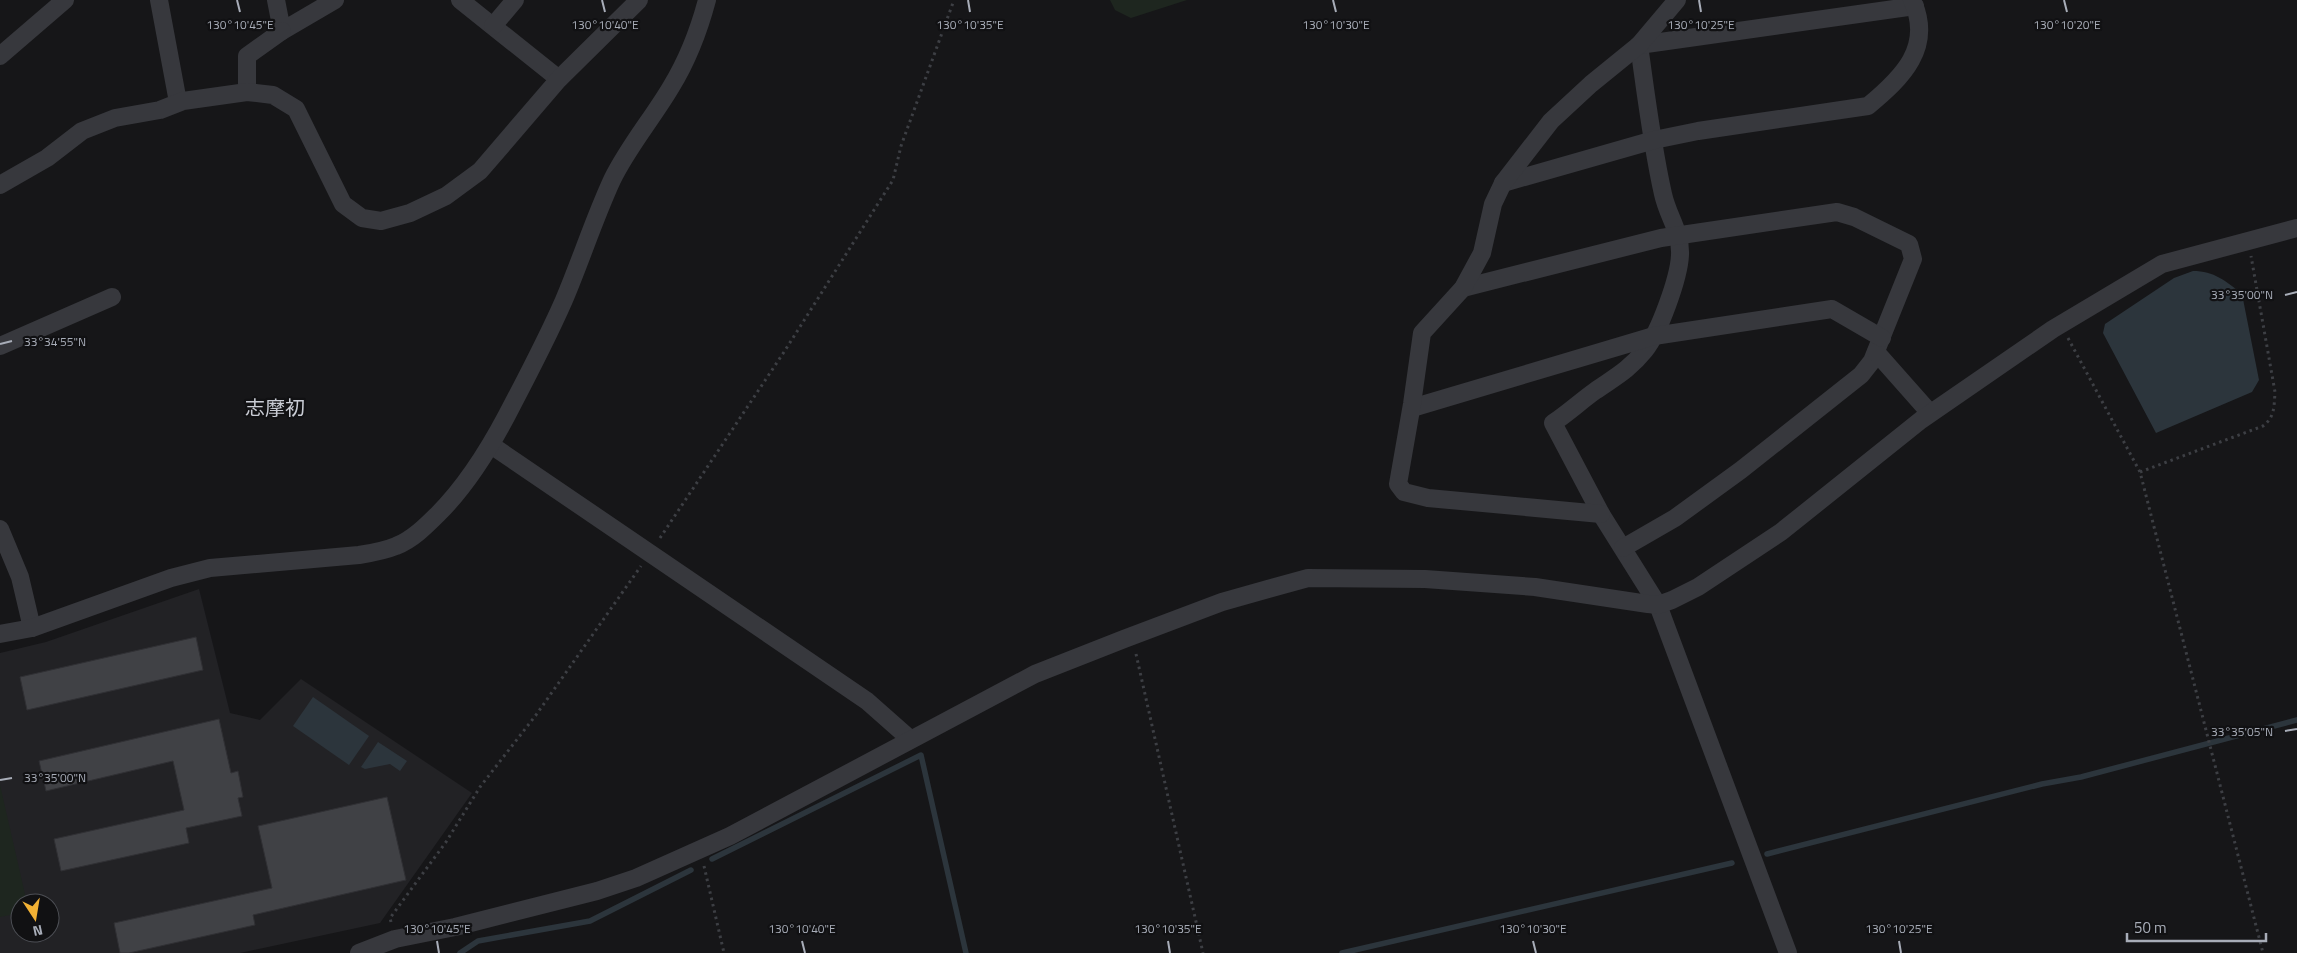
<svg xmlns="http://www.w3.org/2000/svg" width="2297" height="953" font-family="'Titillium Web','Noto Sans JP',sans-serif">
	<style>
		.built { fill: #222225; fill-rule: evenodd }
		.green { fill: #1e261f }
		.water { fill: #2c353c }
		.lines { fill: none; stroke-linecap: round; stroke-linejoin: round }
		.stream { stroke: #2c353c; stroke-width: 5.5 }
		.building { fill: #404145; stroke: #303034 }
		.path { stroke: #3d3f44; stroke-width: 3; stroke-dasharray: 2.5 4; stroke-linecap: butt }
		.street { stroke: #37383d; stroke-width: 18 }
		.ticks { fill: none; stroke: #a8adb8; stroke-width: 2 }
		.labels { text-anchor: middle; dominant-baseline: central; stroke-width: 4.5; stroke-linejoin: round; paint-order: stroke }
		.quarter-label { font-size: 20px; fill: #c9ccd4; stroke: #111113 }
		.ticks-label { font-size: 12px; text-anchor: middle; fill: #a8adb8; stroke: #111113; stroke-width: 4.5; stroke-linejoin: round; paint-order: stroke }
	</style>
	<rect width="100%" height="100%" fill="#161618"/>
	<path class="built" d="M 199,589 L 230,713 L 260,720 L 301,679 L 472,793 L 380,923 L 240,953 L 0,953 L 0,653 L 46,642 ZM 20,903 L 50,903 L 50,933 L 20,933 Z"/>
	<g class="green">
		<polygon points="1110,0 1187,0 1131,18 1115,10"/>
		<polygon points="0,785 27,903 20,903 20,913 0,917"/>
	</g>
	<g class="water">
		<path d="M 2193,271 C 2214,271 2226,281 2242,294 L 2259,380 L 2252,392 L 2156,433 L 2103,333 L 2105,324 L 2174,278 Z"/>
		<polygon points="313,697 369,736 349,765 293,726"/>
		<polygon points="378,742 407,761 400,771 390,764 365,769 361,767"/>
	</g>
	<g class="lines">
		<g class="stream">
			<polyline points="1767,854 2042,784 2081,777 2297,720"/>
			<polyline points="712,859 921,755 966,953"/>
			<polyline points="460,953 478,941 590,921 691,870"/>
			<polyline points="1342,953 1732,863"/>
		</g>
	</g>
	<g class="building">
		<polygon points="196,637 203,670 27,710 20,677"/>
		<polygon points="219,719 231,773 238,771 243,797 238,798 242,816 186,828 189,843 61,871 54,839 184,810 173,761 46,791 39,761"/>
		<polygon points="387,797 406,880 253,915 255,925 129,953 120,953 114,923 272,888 258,826"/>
	</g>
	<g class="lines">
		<g class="path">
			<polyline points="2068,338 2140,472 2263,953"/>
			<path d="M 2140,472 L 2263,426 C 2275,417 2274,406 2275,392 L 2251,256"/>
			<polyline points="660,538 784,352 893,180 901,146 954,0"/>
			<polyline points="1136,654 1203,953"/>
			<polyline points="704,866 724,953"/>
			<polyline points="391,922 390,918 446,842 480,787 536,715 641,566"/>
		</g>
		<g class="street">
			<polyline points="159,0 178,102"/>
			<polyline points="276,0 282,31 335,0"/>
			<polyline points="460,0 559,79"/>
			<polyline points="493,26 515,0"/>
			<path d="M 1639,45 C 1646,95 1652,145 1663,194 C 1668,217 1681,231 1680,255 C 1679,278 1659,333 1645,350 C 1629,370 1615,377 1595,391 C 1581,401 1568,413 1553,423 L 1601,514 L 1658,605 L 1788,953"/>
			<polyline points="1639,45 1915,6"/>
			<polyline points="0,56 65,0"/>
			<polyline points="247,92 247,56 282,31"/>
			<path d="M 1503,183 L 1654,140 L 1698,131 L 1868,106 C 1902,78 1934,47 1912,0"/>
			<polyline points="0,185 47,158 82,131 115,118 160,110 183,101 247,92 273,95 296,109 343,204 362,218 381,221 410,213 446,196 480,171 559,79 639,0"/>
			<polyline points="1463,288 1661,238 1837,212 1854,217 1909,244 1913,259 1872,361 1861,375 1741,470 1675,518 1623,548"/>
			<polyline points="0,346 112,297"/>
			<polyline points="1876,352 1930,413"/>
			<polyline points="1412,408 1654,336 1832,309 1882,338"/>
			<polyline points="491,445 867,701 910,739"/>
			<polyline points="1601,514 1428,498 1404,492 1398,484 1412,404 1422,333 1463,288 1482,253 1493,204 1503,183 1551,121 1591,84 1639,45 1677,0"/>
			<polyline points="0,529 20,577 32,628"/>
			<path d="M 0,634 L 32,628 L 171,578 L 210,568 L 359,555 C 372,553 384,551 396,546 C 412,540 426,526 438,514 C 467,485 488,451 507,415 C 527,377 547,339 564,300 C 581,260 594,219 612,180 C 628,147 652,119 671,87 C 687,61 699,30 707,0"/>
			<polyline points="359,953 395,939 455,927 597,891 636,878 730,836 1035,674 1124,639 1222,602 1268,589 1308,578 1425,579 1535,587 1648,604 1658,605 1672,600 1698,587 1781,532 1921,420 2053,329 2162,264 2297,228"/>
		</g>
	</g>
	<path class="ticks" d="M 237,0 L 240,12M 602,0 L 605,12M 968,0 L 970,12M 1333,0 L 1336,12M 1699,0 L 1701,12M 2064,0 L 2067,12M 2285,295 L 2297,292M 0,344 L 12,341M 2285,731 L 2297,729M 0,780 L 12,778M 437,941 L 439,953M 802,941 L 805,953M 1168,941 L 1170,953M 1533,941 L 1536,953M 1899,941 L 1901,953"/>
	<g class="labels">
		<g class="quarter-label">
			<text x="275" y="407">志摩初</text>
		</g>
	</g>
	<g class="ticks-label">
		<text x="240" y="29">130°10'45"E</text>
		<text x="605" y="29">130°10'40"E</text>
		<text x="970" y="29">130°10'35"E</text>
		<text x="1336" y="29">130°10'30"E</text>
		<text x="1701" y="29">130°10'25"E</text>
		<text x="2067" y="29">130°10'20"E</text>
		<text x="2242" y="299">33°35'00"N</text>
		<text x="55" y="346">33°34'55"N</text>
		<text x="2242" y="736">33°35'05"N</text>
		<text x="55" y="782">33°35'00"N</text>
		<text x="437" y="933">130°10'45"E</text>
		<text x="802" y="933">130°10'40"E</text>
		<text x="1168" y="933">130°10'35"E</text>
		<text x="1533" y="933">130°10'30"E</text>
		<text x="1899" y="933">130°10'25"E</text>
	</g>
	<g transform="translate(35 918) rotate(168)"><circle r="24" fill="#111113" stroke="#4d4f55"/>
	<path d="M0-4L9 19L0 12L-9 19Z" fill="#f2b134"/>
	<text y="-8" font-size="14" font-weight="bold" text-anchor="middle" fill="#a8adb8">N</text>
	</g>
	<path d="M2127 933v8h139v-8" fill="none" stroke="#a8adb8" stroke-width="2.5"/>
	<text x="2134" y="933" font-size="15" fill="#a8adb8" stroke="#111113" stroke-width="4" paint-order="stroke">50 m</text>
</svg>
